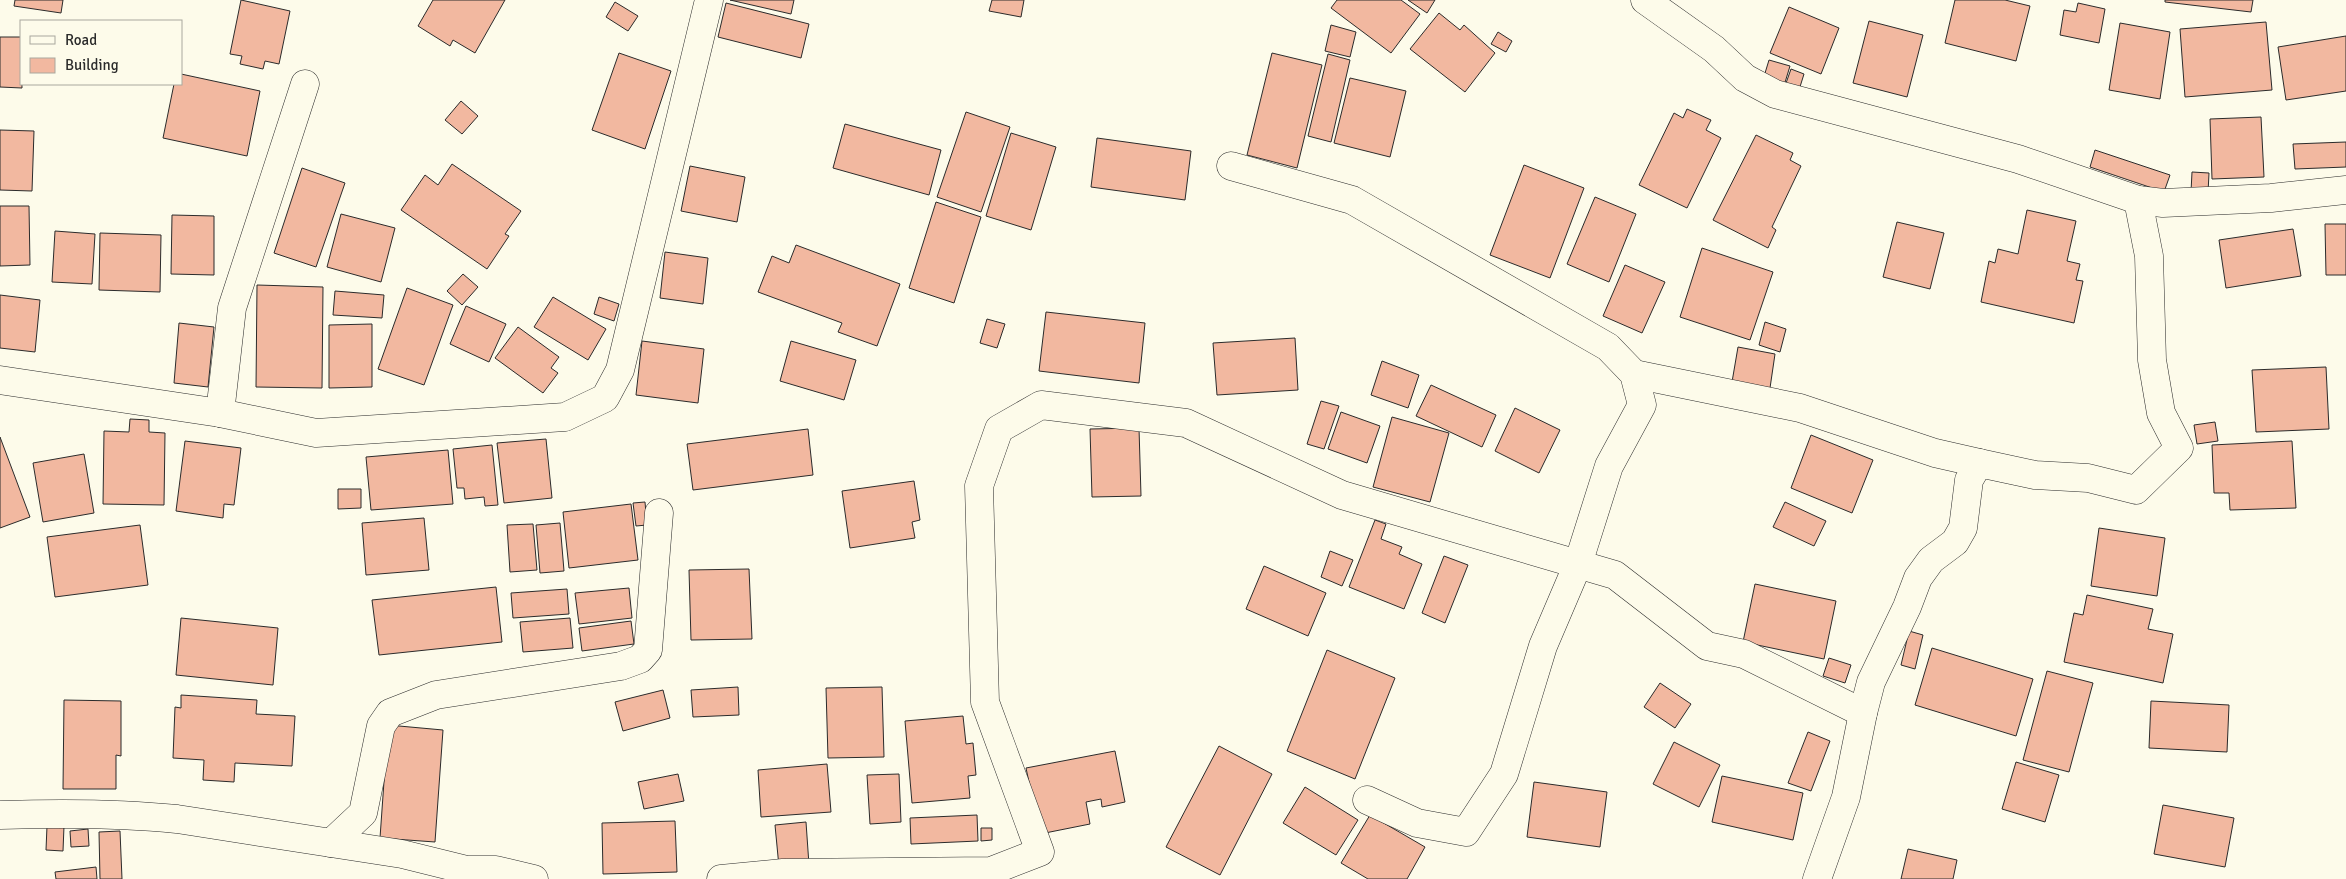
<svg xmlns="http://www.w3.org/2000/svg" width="2346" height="879" font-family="Signika,sans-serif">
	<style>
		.building { fill: #f2b8a0; stroke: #2b2b2b }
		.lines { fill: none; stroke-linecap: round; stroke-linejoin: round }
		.minor-casing { stroke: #2b2b2b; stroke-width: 29 }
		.minor { stroke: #fdfbea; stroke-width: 28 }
	</style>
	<rect width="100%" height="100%" fill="#fdfbea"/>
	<g class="building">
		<polygon points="15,0 63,0 61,13 14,6"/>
		<polygon points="241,0 290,11 279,64 265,61 263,69 240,64 242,56 230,54"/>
		<polygon points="433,0 505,0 475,53 453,40 450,46 418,26"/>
		<polygon points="730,0 794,0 791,14"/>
		<polygon points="992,0 1024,0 1021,17 989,11"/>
		<polygon points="1337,0 1401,0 1420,14 1391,53 1331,8"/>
		<polygon points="1408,0 1435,0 1427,13"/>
		<polygon points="1955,0 2005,0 2030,6 2016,61 1945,43"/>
		<polygon points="2165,0 2253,0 2251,12 2165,2"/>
		<polygon points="615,2 638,16 628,31 606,17"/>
		<polygon points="726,3 809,24 801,58 718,37"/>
		<polygon points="2078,3 2105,9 2099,43 2060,35 2064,10 2076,12"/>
		<polygon points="1789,7 1839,28 1821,74 1770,53"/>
		<polygon points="1439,13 1460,30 1464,25 1495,53 1465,92 1410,49"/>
		<polygon points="1869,21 1923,35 1907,97 1853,83"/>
		<polygon points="2266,22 2272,90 2185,97 2180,29"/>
		<polygon points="2120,23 2170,32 2160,99 2109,90"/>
		<polygon points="1331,25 1356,32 1350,57 1325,51"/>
		<polygon points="1498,32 1512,41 1506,52 1491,44"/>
		<polygon points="2346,36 2346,91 2286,100 2278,47"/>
		<polygon points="0,37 21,37 22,88 0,87"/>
		<polygon points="619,53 671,71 645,149 592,130"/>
		<polygon points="1272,53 1322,65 1297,168 1247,155"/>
		<polygon points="1328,54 1350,60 1331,142 1308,136"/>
		<polygon points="1769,60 1790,66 1783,89 1762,83"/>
		<polygon points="1791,69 1804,74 1799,90 1785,86"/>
		<polygon points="181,74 260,91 247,156 163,138 174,84 181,84"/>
		<polygon points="1350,78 1406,91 1390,157 1334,143"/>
		<polygon points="461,101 478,116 462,134 445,120"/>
		<polygon points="1687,109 1711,120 1706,130 1721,138 1687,208 1639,185 1674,113 1683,118"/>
		<polygon points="966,112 1010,127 981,212 937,197"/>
		<polygon points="2261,117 2264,177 2212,179 2210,119"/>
		<polygon points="845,124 941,150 929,195 833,168"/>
		<polygon points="0,130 34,131 32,191 0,190"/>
		<polygon points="1011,133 1056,147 1031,230 986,216"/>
		<polygon points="1756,135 1793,153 1790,160 1801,166 1772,227 1776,230 1768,248 1713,220"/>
		<polygon points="1097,138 1191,151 1185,200 1091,187"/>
		<polygon points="2346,142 2346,167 2295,169 2293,144"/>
		<polygon points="2095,150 2170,175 2164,192 2090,167"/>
		<polygon points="452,164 521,211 505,234 509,236 487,269 401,210 425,175 438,185"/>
		<polygon points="1524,165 1584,188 1550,278 1490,255"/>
		<polygon points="690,166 745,177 737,222 681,211"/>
		<polygon points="302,168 345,183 316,267 274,253"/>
		<polygon points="2192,172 2209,173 2208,193 2191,192"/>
		<polygon points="1595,197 1636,214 1609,282 1567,264"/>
		<polygon points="936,202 981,217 954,303 909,288"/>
		<polygon points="0,206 29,206 30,265 0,266"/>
		<polygon points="2027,210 2076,221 2067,261 2080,264 2076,280 2083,281 2074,323 1981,302 1989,261 1995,263 1998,249 2018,254"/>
		<polygon points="341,214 395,228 381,282 327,267"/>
		<polygon points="172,215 214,216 214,275 171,274"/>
		<polygon points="1897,222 1944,233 1930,289 1883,277"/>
		<polygon points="2325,224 2346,224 2346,275 2326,275"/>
		<polygon points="2293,229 2301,276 2226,288 2219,240"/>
		<polygon points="55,231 95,234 92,284 52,282"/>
		<polygon points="100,233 161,235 160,292 99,290"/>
		<polygon points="796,245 900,284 877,346 838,332 842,323 758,292 772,256 789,263"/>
		<polygon points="1702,248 1773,272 1750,340 1680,317"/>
		<polygon points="665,252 708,258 703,304 660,298"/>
		<polygon points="1625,265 1665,282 1642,333 1603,316"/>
		<polygon points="463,274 478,287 462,305 447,291"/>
		<polygon points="257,285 323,287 322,388 256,387"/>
		<polygon points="407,288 453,305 424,385 378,369"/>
		<polygon points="335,291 384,295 382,318 333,315"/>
		<polygon points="0,295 40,300 35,352 0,348"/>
		<polygon points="553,297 606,329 588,360 534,327"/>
		<polygon points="599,297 619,304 614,321 594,314"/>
		<polygon points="466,306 506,324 489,362 450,344"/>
		<polygon points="1046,312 1145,323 1139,383 1039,371"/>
		<polygon points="987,319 1005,324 997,348 980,343"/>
		<polygon points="1765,322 1786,329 1780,352 1759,345"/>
		<polygon points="179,323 214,327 208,387 174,383"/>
		<polygon points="372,324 372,387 329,388 329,325"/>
		<polygon points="518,327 559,357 551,368 558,373 543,393 495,358"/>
		<polygon points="1295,338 1298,390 1217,395 1213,343"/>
		<polygon points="642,341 704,349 698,403 636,395"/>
		<polygon points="791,341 856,360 844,400 780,381"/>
		<polygon points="1738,347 1775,354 1770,388 1732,382"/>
		<polygon points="1382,361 1419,375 1408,408 1371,395"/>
		<polygon points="2326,367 2329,429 2256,432 2252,370"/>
		<polygon points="1431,385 1496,415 1482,447 1416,416"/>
		<polygon points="1321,401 1339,406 1324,449 1307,444"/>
		<polygon points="1515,408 1560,430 1539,473 1495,451"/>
		<polygon points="1341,412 1380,426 1367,463 1328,449"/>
		<polygon points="1392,417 1449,433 1430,502 1373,487"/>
		<polygon points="130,419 149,420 149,432 165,433 164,505 103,504 104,431 129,432"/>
		<polygon points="2215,422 2218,441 2197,444 2194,425"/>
		<polygon points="1139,428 1141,496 1092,497 1090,429"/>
		<polygon points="808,429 813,475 693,490 687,444"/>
		<polygon points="1811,435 1873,460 1852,513 1791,488"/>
		<polygon points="0,437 30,517 0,528"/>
		<polygon points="546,439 552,498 504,503 497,443"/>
		<polygon points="185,441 241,448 234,505 224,504 223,518 176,511"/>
		<polygon points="2292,441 2296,508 2230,510 2229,493 2214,493 2212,445"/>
		<polygon points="492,445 498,505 485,506 484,497 465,499 464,488 457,488 453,449"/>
		<polygon points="448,450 453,504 371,510 366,457"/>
		<polygon points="84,454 94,513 43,522 33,463"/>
		<polygon points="914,481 920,520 912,522 915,538 850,548 842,491"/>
		<polygon points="338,489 361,489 361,508 338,509"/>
		<polygon points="645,502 647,525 636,526 633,503"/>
		<polygon points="1785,502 1826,521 1814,546 1773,527"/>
		<polygon points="631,504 638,560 569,568 563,512"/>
		<polygon points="424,518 429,570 366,575 362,523"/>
		<polygon points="1375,520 1386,524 1381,539 1402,547 1399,554 1422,564 1404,609 1349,587"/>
		<polygon points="560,523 564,571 540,573 536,525"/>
		<polygon points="533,524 537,570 510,572 507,525"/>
		<polygon points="140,525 148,585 55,597 47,537"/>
		<polygon points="2099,528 2165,538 2157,596 2091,586"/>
		<polygon points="1330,551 1353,560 1342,586 1321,577"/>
		<polygon points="1444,556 1468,565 1445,623 1422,613"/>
		<polygon points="1264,566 1326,593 1308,636 1246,609"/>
		<polygon points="749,569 752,639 691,640 689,570"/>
		<polygon points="1755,584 1836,601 1824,659 1743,642"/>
		<polygon points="496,587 502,642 379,655 372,600"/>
		<polygon points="629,588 632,618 579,624 575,593"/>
		<polygon points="567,589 569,614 513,618 511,593"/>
		<polygon points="2087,595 2153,609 2148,629 2173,634 2163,683 2064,662 2074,613 2083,615"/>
		<polygon points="181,618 278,628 273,685 176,675"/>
		<polygon points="570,618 573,648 523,652 520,622"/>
		<polygon points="631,621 634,644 582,651 579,628"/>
		<polygon points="1909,631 1923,635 1915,669 1901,665"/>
		<polygon points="1932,648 2033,679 2016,736 1915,705"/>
		<polygon points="1327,650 1395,678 1355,779 1287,751"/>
		<polygon points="1829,658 1851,665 1845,683 1823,676"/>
		<polygon points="2047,671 2093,683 2069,772 2023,760"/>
		<polygon points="1660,683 1691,704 1675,728 1644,707"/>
		<polygon points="738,687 739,715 693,717 691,690"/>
		<polygon points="882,687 884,757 828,758 826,688"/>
		<polygon points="663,690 670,718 623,731 615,702"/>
		<polygon points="181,695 257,700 256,714 295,716 292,766 235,763 234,782 203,780 204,760 173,758 175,707 181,708"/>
		<polygon points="64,700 121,701 121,756 116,755 116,789 63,789"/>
		<polygon points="2151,701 2229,705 2227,752 2149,748"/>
		<polygon points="963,716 966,744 973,743 976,775 968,776 970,798 912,803 905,721"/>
		<polygon points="388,725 443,730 435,842 380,838"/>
		<polygon points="1808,732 1830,741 1811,791 1788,783"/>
		<polygon points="1674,742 1720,765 1699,807 1653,784"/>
		<polygon points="1219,746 1272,774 1220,875 1166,847"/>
		<polygon points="1115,751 1125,802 1102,807 1101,799 1086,802 1090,824 1040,834 1026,768"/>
		<polygon points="2016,762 2059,775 2045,822 2002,809"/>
		<polygon points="827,764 831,812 761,817 758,770"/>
		<polygon points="678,774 684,801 644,809 638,782"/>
		<polygon points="899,774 901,822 870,824 867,775"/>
		<polygon points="1722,776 1803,793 1793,840 1712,822"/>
		<polygon points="1534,782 1607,792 1600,847 1527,837"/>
		<polygon points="1305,787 1358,820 1336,855 1283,823"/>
		<polygon points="2163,805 2234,818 2225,867 2154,854"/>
		<polygon points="977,815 978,841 911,844 910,818"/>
		<polygon points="1370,815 1425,847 1407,879 1368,879 1341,863"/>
		<polygon points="675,821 677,872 603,874 602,823"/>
		<polygon points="806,822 809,865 779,867 775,825"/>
		<polygon points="47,826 64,826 63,851 46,850"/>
		<polygon points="981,828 992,828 992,840 981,841"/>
		<polygon points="88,829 89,846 71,847 70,831"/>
		<polygon points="120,831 122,879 100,879 99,832"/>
		<polygon points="1908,849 1957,860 1953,879 1901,879"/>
		<polygon points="96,867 97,879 56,879 55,872"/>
	</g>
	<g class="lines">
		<defs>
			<g id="minor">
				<polyline points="1645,0 1714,49 1745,78 1775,94 2018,159 2138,200 2163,203 2271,198 2346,190"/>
				<polyline points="1231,166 1352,200 1608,347 1634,374 1642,405 1609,466 1578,564 1543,646 1504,774 1466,832 1417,823 1367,800"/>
				<polyline points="1634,374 1800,408 1935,453 1979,463"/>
				<polyline points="0,380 220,413 316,433 565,417 605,398 620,370 709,0"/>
				<polyline points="220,413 232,308 305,84"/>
				<path d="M 0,815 C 59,813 118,813 177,819 L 402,854 L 467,870 L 496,870 L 534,879"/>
				<polyline points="331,843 363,813 381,726 390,713 436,695 621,666 640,659 648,650 659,513"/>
				<polyline points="721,879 783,873 991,871 1040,852 985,702 979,486 999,429 1041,405 1186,423 1342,495 1615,575 1707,646 1744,654 1863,713"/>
				<polyline points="1817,879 1846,797 1863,713 1871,682 1907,607 1918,578 1931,560 1955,542 1963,528 1969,480 1979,463 2035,475 2088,478 2136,490 2179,448 2161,413 2152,360 2149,256 2138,200"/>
			</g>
		</defs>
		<use href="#minor" class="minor-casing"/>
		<use href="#minor" class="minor"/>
	</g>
	<rect x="20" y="20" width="162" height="65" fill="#fdfbea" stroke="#a9a89e"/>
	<rect x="30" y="36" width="25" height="8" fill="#fdfbea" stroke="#a9a89e"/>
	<text x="65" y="45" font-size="15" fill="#2b2b2b">Road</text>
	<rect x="30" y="58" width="25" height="15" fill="#f2b8a0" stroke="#a9a89e"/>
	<text x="65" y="70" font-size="15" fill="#2b2b2b">Building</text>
</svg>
